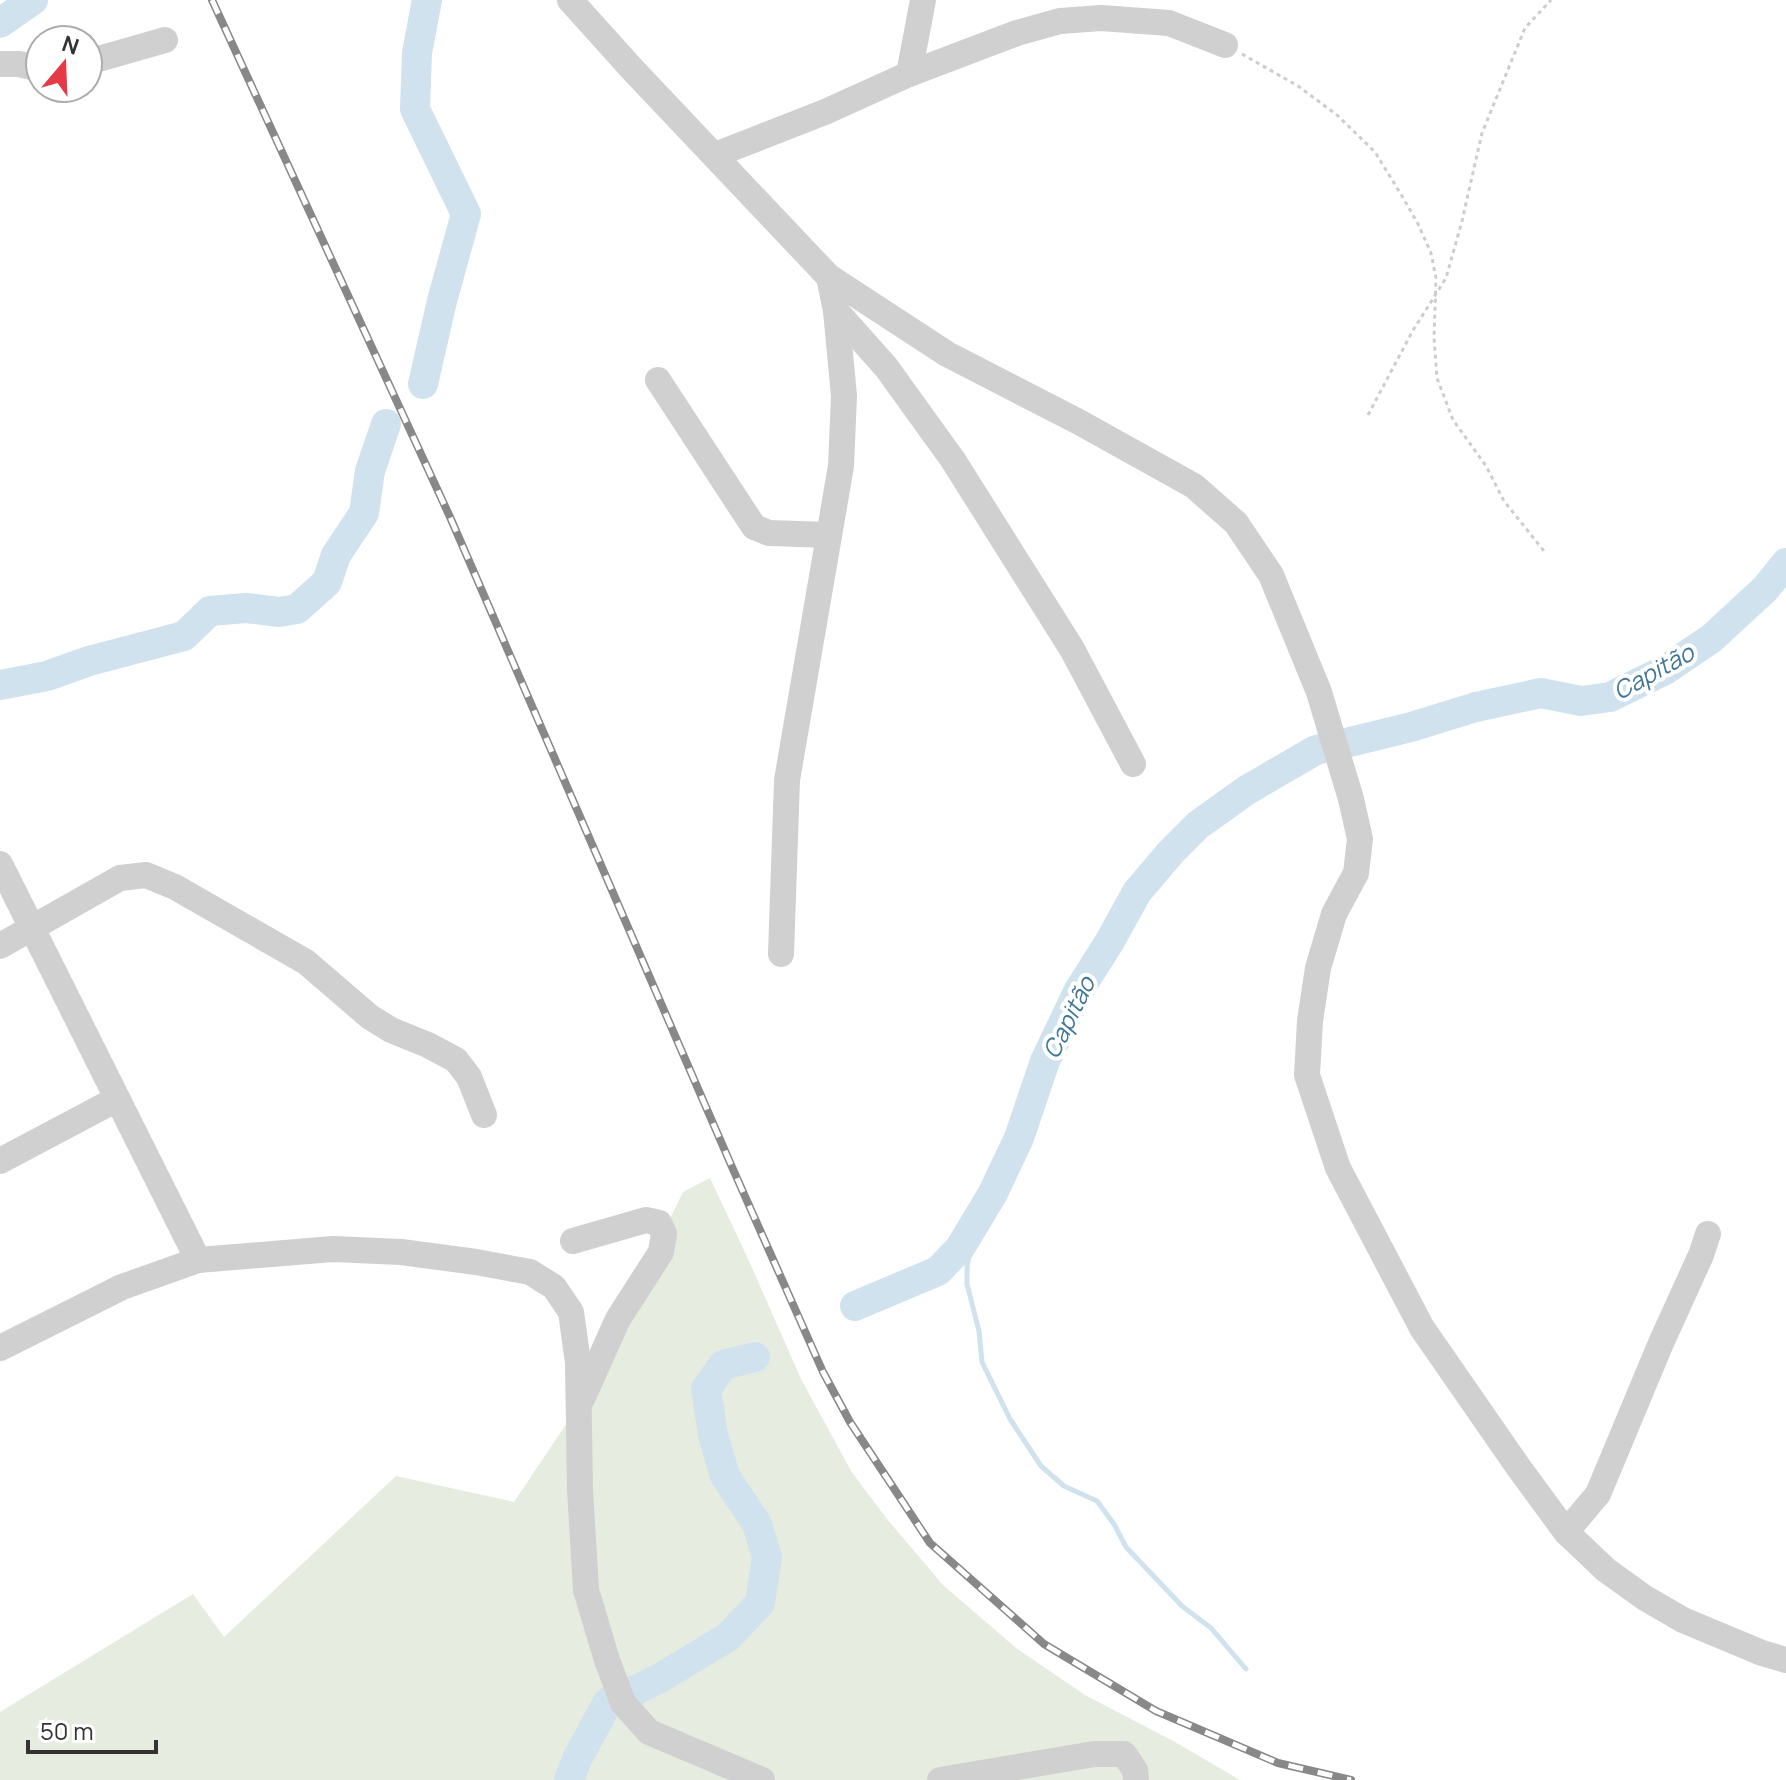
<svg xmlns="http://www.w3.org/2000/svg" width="1786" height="1780" font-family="Manrope,sans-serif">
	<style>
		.green { fill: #e6ecdf }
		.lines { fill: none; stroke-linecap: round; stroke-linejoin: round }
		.stream { stroke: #cfe2ee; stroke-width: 5 }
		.river { stroke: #cfe2ee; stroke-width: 30 }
		.path { stroke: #cdcdcd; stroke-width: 3; stroke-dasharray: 4 4; stroke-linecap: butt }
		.minor { stroke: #d0d0d0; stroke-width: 26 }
		.rail-casing { stroke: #888; stroke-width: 8 }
		.rail { stroke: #fff; stroke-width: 5; stroke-dasharray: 15; stroke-linecap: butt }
		.labels { text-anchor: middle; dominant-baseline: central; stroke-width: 8; stroke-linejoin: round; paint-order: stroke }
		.water-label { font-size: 24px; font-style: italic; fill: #3f7597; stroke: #fff }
	</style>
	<rect width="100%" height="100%" fill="#fff"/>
	<polygon class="green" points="710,1178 749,1261 801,1379 851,1471 887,1519 943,1585 1016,1648 1085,1695 1175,1742 1240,1780 0,1780 0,1712 193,1594 224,1637 396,1476 514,1502 579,1405 683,1192"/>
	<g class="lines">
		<polyline class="stream" points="976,1221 967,1266 967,1284 979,1331 982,1362 1010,1419 1041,1466 1064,1486 1097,1501 1114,1524 1126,1547 1182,1606 1211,1628 1246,1669"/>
		<g class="river">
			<polyline points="0,23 33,0"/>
			<polyline points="423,384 442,301 466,214 415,109 417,53 427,0"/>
			<polyline points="0,685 47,676 89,661 184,636 210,611 246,608 279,612 297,609 327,582 336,555 364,513 370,471 386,424"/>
			<polyline points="1350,742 1411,727 1476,707 1541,693 1581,701 1610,697 1665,670 1712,638 1766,588 1786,563"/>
			<polyline points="855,1306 938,1271 960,1248 993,1193 1019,1138 1045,1061 1079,990 1110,941 1137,892 1171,852 1198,825 1247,790 1314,751 1320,749"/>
			<polyline points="634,1691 660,1678 728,1637 760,1603 767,1557 757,1524 725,1476 713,1435 706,1389 723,1365 755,1357"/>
			<polyline points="569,1780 578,1757 608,1702"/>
		</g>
		<g class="path">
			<polyline points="1242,54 1298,86 1337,115 1375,152 1402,196 1418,224 1431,253 1436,278 1434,338 1437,378 1453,420 1486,466 1504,501 1544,551"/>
			<polyline points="1368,415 1412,332 1446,278 1462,221 1482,133 1525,28 1551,0"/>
		</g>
		<g class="minor">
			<polyline points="570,0 633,70 829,277 947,354 1079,422 1194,486 1236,523 1271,575 1319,692 1351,799 1360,839 1356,873 1334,914 1318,968 1310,1021 1307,1075 1338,1168 1422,1328 1519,1468 1566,1532 1606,1570 1645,1598 1683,1620 1762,1653 1786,1660"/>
			<polyline points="88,62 165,40"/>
			<polyline points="0,64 19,64 40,69"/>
			<polyline points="909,74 923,0"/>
			<polyline points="715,155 825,112 909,74 1017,33 1060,21 1101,18 1169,23 1225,45"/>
			<polyline points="836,311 886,367 953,460 1072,649 1133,764"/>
			<polyline points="658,380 754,527 769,533 829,535"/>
			<polyline points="0,864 198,1260"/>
			<polyline points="0,946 120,878 146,875 175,887 306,962 370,1017 391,1030 428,1045 456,1060 469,1077 484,1115"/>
			<polyline points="781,954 787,780 841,466 844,396 836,311 829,277"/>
			<polyline points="0,1161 117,1099"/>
			<polyline points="573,1241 646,1220 659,1223 664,1234 661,1252 618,1319 582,1399"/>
			<polyline points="0,1348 122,1287 198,1260 333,1249 401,1252 476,1262 530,1272 554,1287 571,1312 578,1363 580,1489 586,1590 607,1660 623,1703 649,1732 762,1780"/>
			<polyline points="1566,1532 1598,1494 1661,1343 1701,1255 1708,1234"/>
			<polyline points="940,1780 1094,1754 1124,1754 1135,1770 1136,1780"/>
		</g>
		<defs>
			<polyline id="rail" points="212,0 450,517 732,1167 823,1372 850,1422 930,1543 1044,1644 1156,1711 1278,1763 1351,1780"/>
		</defs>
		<use href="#rail" class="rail-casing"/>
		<use href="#rail" class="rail"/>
	</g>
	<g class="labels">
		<g class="water-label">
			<text transform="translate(1653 671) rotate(-29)">Capitão</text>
			<text transform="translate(1068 1017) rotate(-64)">Capitão</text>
		</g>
	</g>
	<g transform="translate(64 64) rotate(19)"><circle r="38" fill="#ffffff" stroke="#adadad" stroke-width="2"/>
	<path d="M0-6L14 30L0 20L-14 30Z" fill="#e63946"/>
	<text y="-12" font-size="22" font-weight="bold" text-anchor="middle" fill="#333333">N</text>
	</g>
	<path d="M28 1740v12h128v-12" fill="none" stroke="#333333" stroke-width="4"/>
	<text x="40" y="1740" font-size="24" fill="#333333" stroke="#ffffff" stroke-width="6" paint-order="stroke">50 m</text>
</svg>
